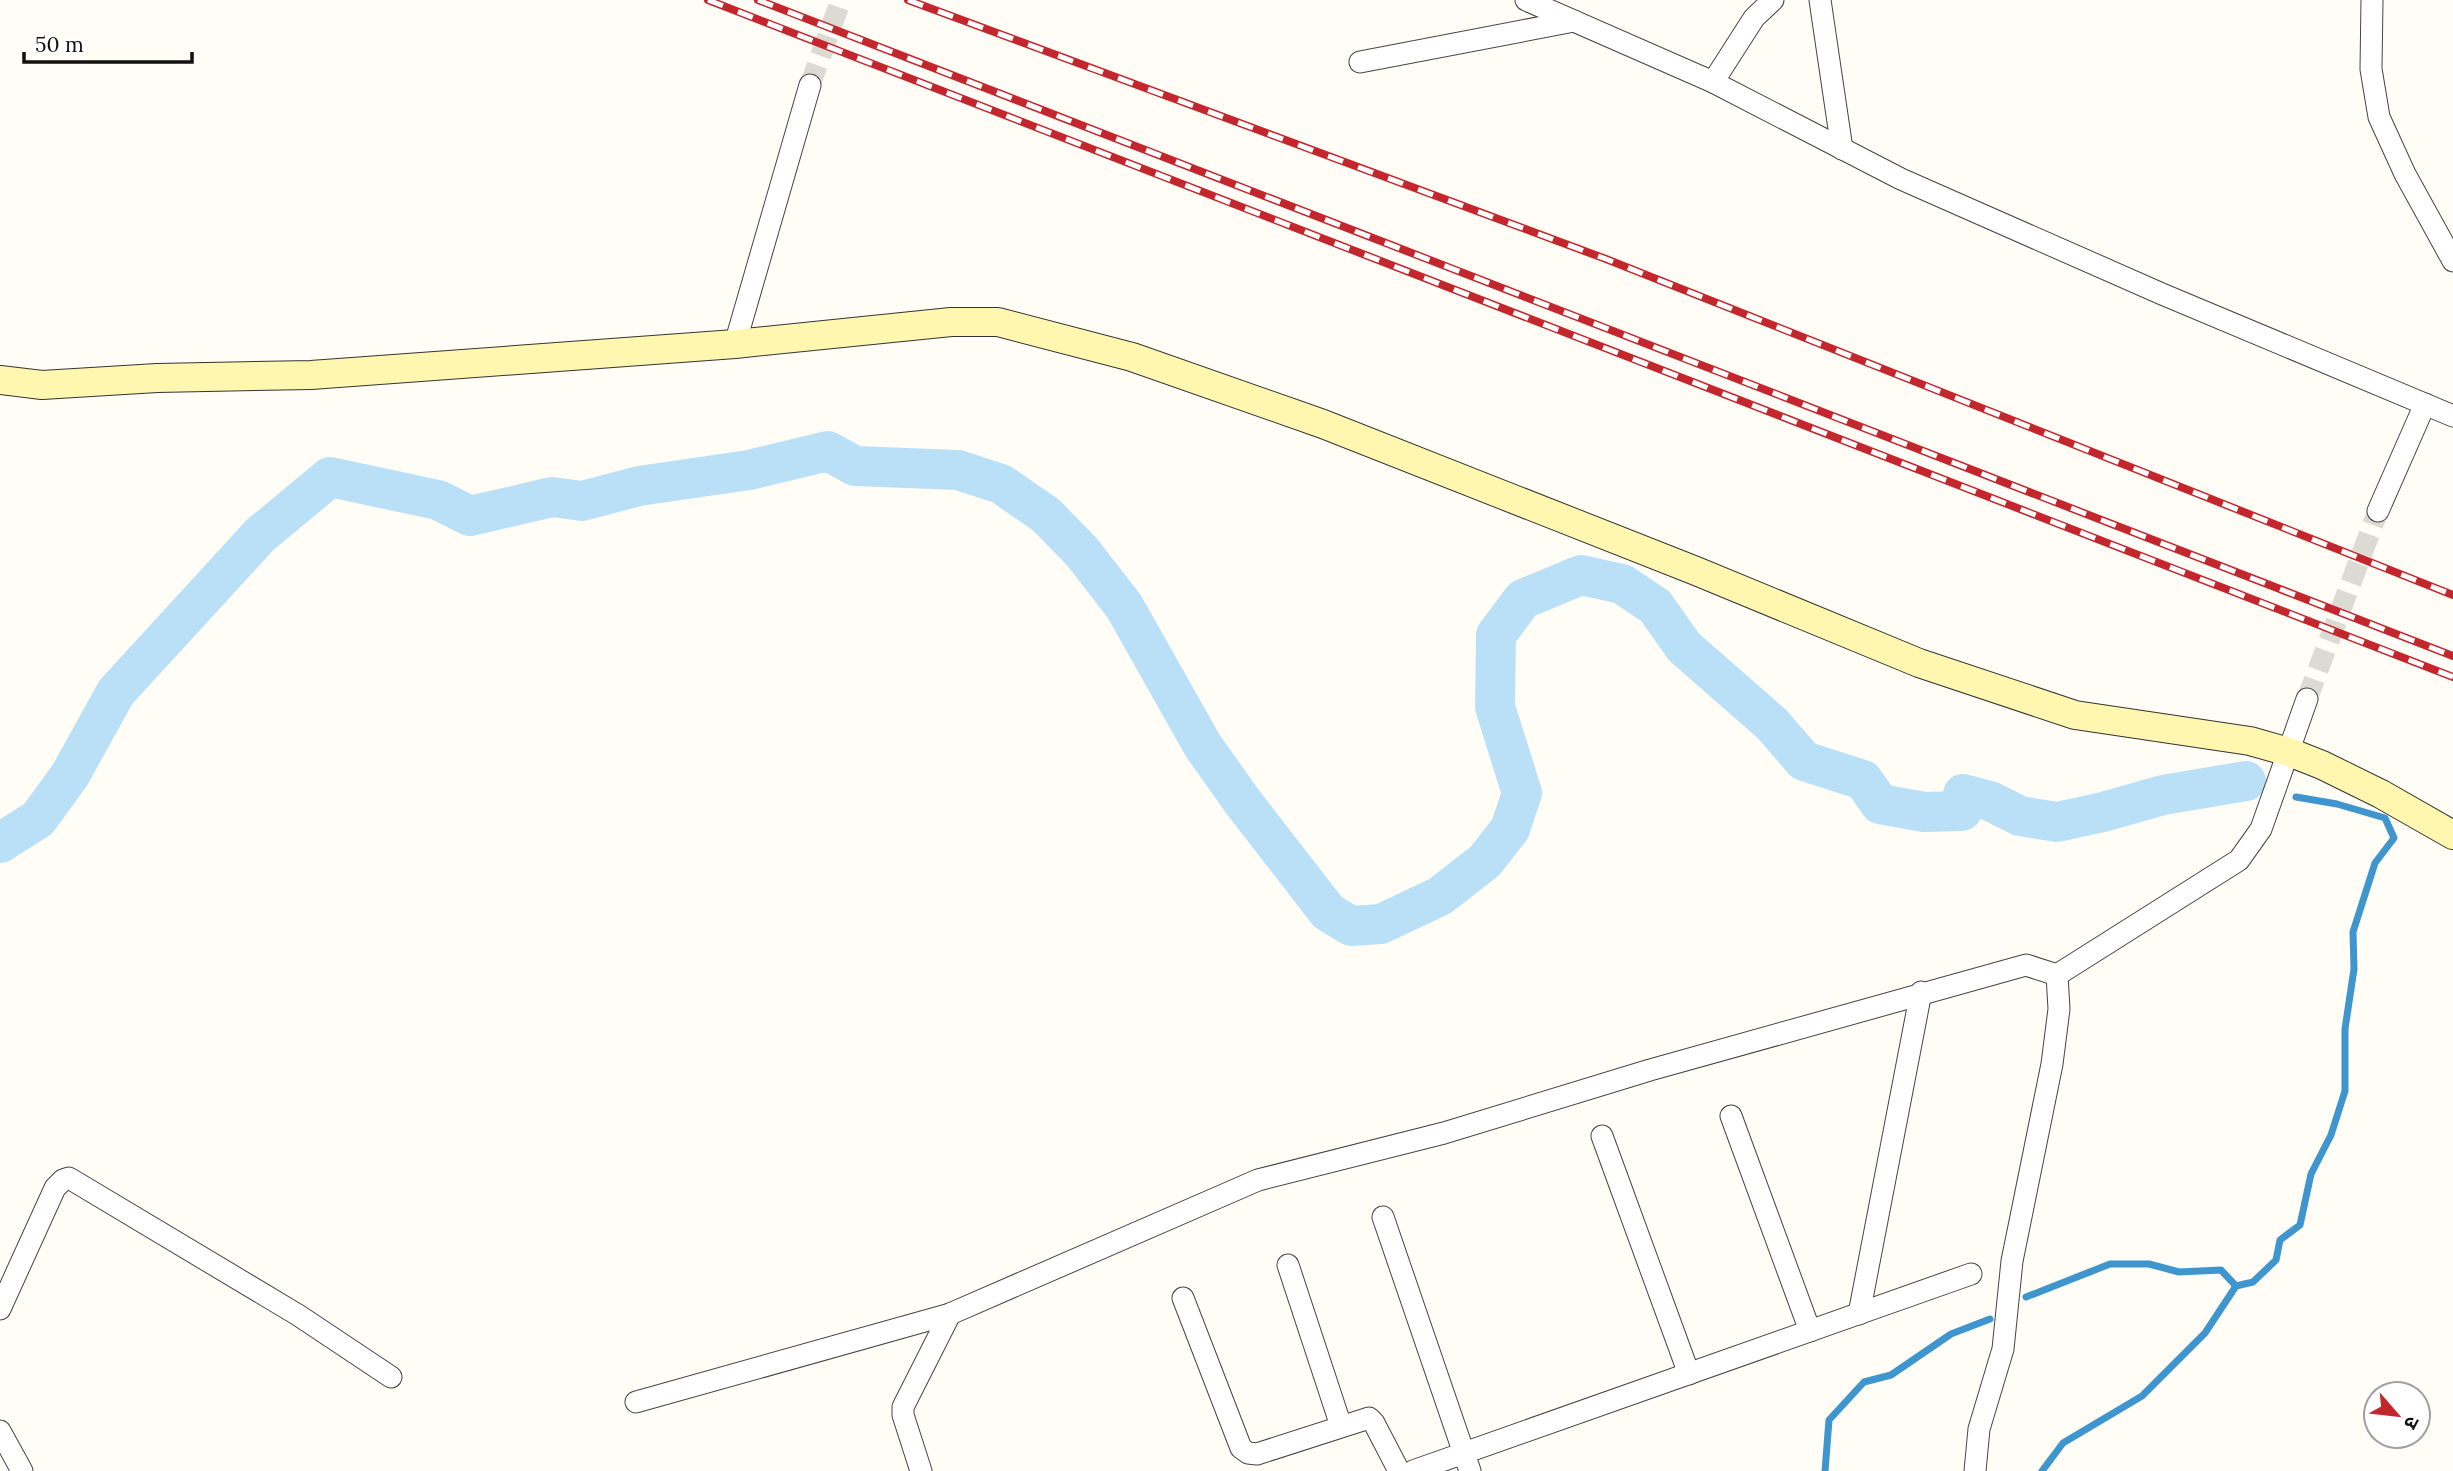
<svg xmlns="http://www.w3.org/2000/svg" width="2453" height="1471" font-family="Lora,'Noto Sans Devanagari',serif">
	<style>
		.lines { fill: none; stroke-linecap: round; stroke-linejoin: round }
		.stream { stroke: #3f96cf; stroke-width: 7 }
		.river { stroke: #b9e0f7; stroke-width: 40 }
		.street-tunnel { stroke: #dbdad3; stroke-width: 21; stroke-dasharray: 21 10; stroke-linecap: butt }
		.street-casing { stroke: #444; stroke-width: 23 }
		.secondary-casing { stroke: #333; stroke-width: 30 }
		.street { stroke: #fff; stroke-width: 21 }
		.secondary { stroke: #fff6b0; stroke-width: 28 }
		.rail-casing { stroke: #c4262e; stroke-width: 8 }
		.rail { stroke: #fff; stroke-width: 5; stroke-dasharray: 16; stroke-linecap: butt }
	</style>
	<rect width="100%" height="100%" fill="#fffdf5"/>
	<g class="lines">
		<g class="stream">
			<polyline points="2026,1297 2110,1264 2149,1264 2179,1272 2221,1270 2236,1286 2253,1282 2276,1260 2280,1240 2300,1225 2311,1174 2331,1135 2345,1091 2345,1029 2354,969 2353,932 2375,863 2394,838 2385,818 2337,804 2296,797"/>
			<polyline points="1825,1471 1829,1420 1864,1382 1891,1375 1951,1334 1990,1319"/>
			<polyline points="2042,1471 2063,1443 2142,1396 2205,1333 2236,1286"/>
		</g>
		<polyline class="river" points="0,843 38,819 70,775 116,692 260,535 330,477 438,500 470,516 552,497 582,501 639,486 749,470 828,451 855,466 958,470 1001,484 1046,515 1082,552 1124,606 1203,746 1242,801 1328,912 1351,926 1381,924 1440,896 1485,861 1510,829 1522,793 1495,707 1496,635 1523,599 1581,575 1622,584 1655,606 1684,647 1772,724 1804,761 1863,780 1880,804 1924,812 1962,811 1963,794 1990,801 2020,816 2057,822 2103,812 2163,795 2246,781"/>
		<g class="street-tunnel">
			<polyline points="810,85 841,0"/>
			<polyline points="2307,699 2378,511"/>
		</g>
		<defs>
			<g id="street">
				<polyline points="1526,0 1713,82 1901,179 2162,294 2453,416"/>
				<polyline points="1820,0 1842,149"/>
				<polyline points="2372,0 2371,69 2379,117 2405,174 2453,261"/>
				<polyline points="1360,62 1574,21"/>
				<polyline points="1713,82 1754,18 1773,0"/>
				<polyline points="735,344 810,85"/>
				<polyline points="2378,511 2425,404"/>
				<polyline points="2057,975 2239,860 2261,829 2307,699"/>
				<polyline points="1731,1116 1810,1331"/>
				<polyline points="1602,1136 1689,1374"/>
				<polyline points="1383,1217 1470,1471"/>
				<polyline points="1288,1265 1341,1426"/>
				<polyline points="1183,1298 1241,1448 1248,1453 1257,1454 1369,1418 1374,1423 1399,1471"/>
				<polyline points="0,1309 55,1188 63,1180 69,1178 298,1315 391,1377"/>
				<polyline points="1859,1314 1921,992"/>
				<polyline points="636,1402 950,1314 1258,1180 1444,1133 1650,1070 2026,965 2057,975 2059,1009 2052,1064 2012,1261 2003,1349 1979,1429 1975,1471"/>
				<polyline points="0,1431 22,1471"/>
				<polyline points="921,1471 903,1415 903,1407 950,1314"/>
				<polyline points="1413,1471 1971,1274"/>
			</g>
			<polyline id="secondary" points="0,380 42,385 157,378 311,375 735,344 951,322 998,322 1132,357 1323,424 1696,571 1919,663 2075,715 2250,741 2289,752 2322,765 2381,794 2453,835"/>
		</defs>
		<use href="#street" class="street-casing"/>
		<use href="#secondary" class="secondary-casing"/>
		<use href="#street" class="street"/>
		<use href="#secondary" class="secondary"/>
		<defs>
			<g id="rail">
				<polyline points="708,0 2453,677"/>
				<polyline points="758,0 2453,656"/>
				<polyline points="908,0 1606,259 2453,595"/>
			</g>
		</defs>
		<use href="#rail" class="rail-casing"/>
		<use href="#rail" class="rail"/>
	</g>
	<g transform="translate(2397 1415) rotate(118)"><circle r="33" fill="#ffffff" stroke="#a0a0a0" stroke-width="2"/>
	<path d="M0-5L12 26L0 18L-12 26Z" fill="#c4262e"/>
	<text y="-10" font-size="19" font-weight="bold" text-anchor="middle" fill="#111111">उ</text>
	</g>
	<path d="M24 52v10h168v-10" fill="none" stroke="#111111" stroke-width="3.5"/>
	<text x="35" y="52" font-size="21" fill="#111111" stroke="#ffffff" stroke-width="5" paint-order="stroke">50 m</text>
</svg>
